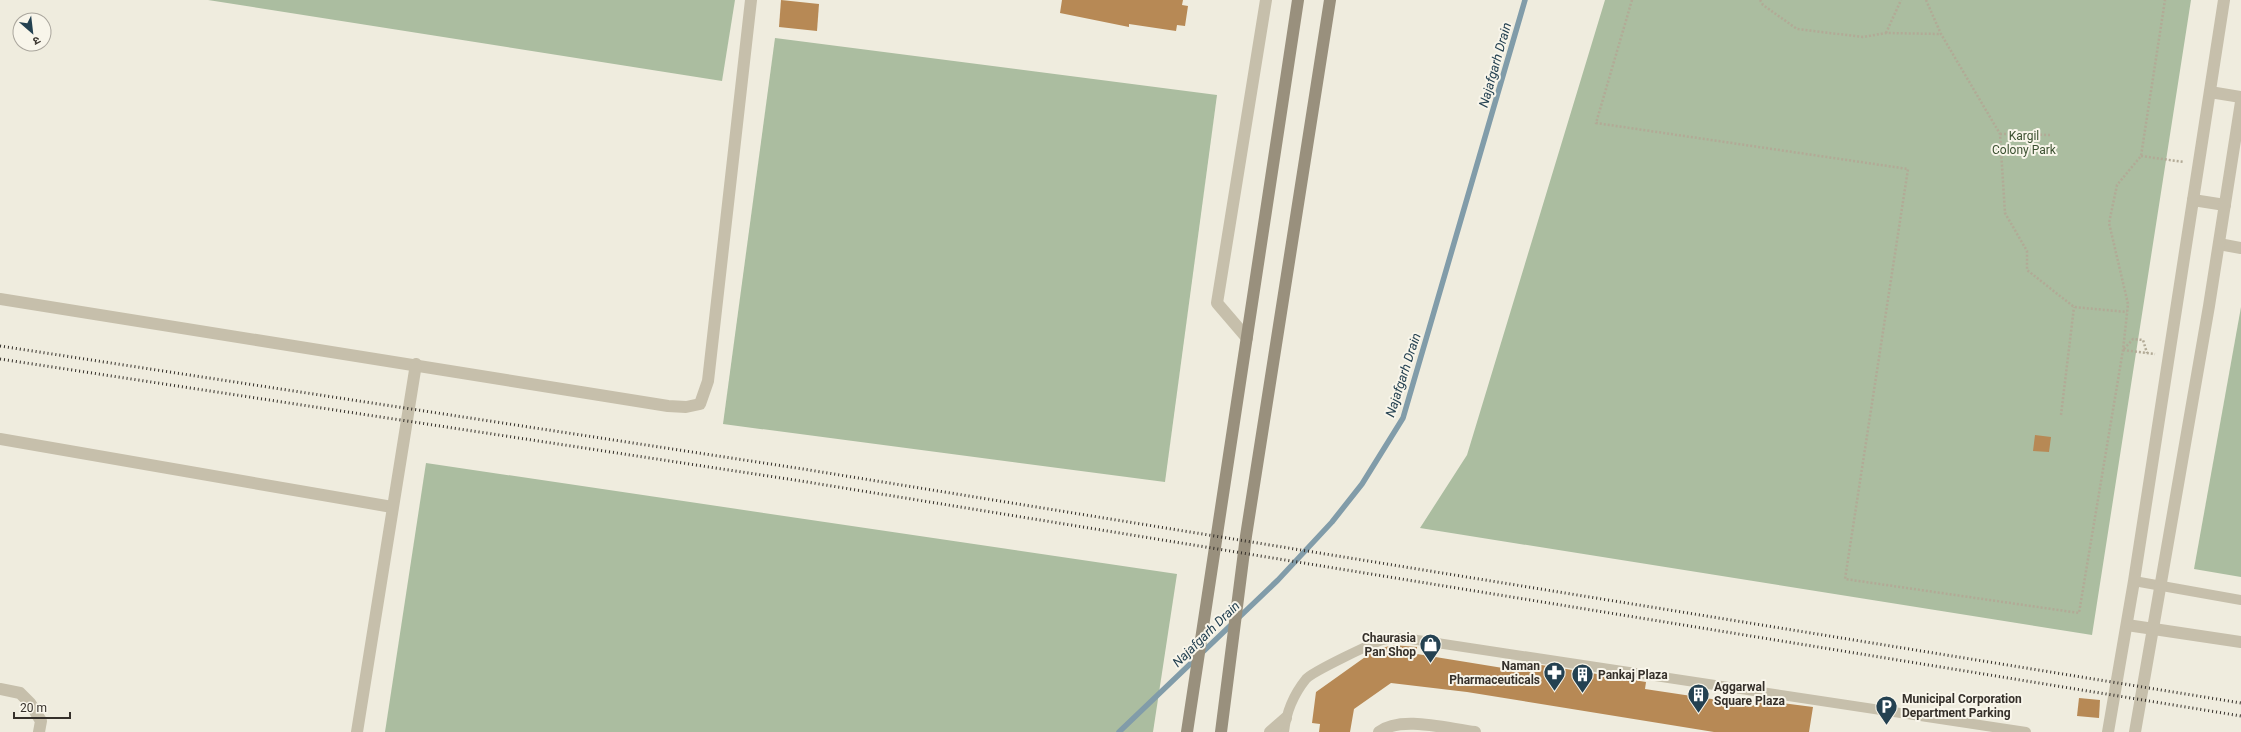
<svg xmlns="http://www.w3.org/2000/svg" width="2241" height="732" font-family="Roboto,'Noto Sans Devanagari',sans-serif">
	<style>
		.green { fill: #abbda0 }
		.lines { fill: none; stroke-linecap: round; stroke-linejoin: round }
		.stream { stroke: #819ca9; stroke-width: 5.5 }
		.building { fill: #b78955 }
		.path { stroke: #b2aa96; stroke-width: 2.5; stroke-dasharray: 2 2; stroke-linecap: butt }
		.lane { stroke: #c6bfab; stroke-width: 10 }
		.street { stroke: #c6bfab; stroke-width: 12 }
		.secondary { stroke: #99907d; stroke-width: 12 }
		.rail { stroke: #35302a; stroke-width: 3; stroke-dasharray: 1 3; stroke-linecap: butt }
		.labels { text-anchor: middle; dominant-baseline: central; stroke-width: 4; stroke-linejoin: round; paint-order: stroke }
		.park-label { font-size: 12px; fill: #3b5030; stroke: #f8f5ea }
		.poi-label { font-size: 12px; font-weight: bold; fill: #35302a; stroke: #f8f5ea; text-anchor: start }
		.water-label { font-size: 13px; font-style: italic; fill: #244151; stroke: #f8f5ea }
	</style>
	<rect width="100%" height="100%" fill="#efecde"/>
	<g class="green">
		<polygon points="208,0 735,0 722,81"/>
		<polygon points="1605,0 2191,0 2092,635 1420,528 1467,455"/>
		<polygon points="775,38 1217,95 1165,482 723,424"/>
		<polygon points="2241,307 2241,577 2194,569"/>
		<polygon points="426,463 1177,574 1153,732 385,732"/>
	</g>
	<g class="lines">
		<polyline class="stream" points="1119,732 1278,580 1332,522 1362,484 1403,418 1525,0"/>
	</g>
	<g class="building">
		<polygon points="781,0 819,4 817,31 779,27"/>
		<polygon points="1062,0 1183,0 1182,5 1188,6 1185,26 1177,25 1176,31 1129,24 1129,27 1060,13"/>
		<polygon points="2035,435 2051,437 2049,452 2033,451"/>
		<polygon points="1393,645 1417,647 1417,654 1527,672 1529,663 1646,682 1645,689 1758,706 1759,700 1813,707 1809,732 1714,732 1467,692 1391,683 1354,709 1350,732 1319,732 1320,724 1312,723 1316,692 1375,650"/>
		<polygon points="2079,698 2100,700 2099,718 2077,716"/>
	</g>
	<g class="lines">
		<g class="path">
			<polyline points="1632,0 1596,123 1908,169 1845,579 2079,613 2123,350 2128,304 2109,223 2117,185 2141,156 2165,0"/>
			<polyline points="1760,0 1763,5 1797,29 1863,37 1886,33 1941,34"/>
			<polyline points="1926,0 1941,34 2000,134 2005,213 2027,251 2027,270 2074,307 2127,312"/>
			<polyline points="1886,33 1901,0"/>
			<polyline points="2000,134 2052,135"/>
			<polyline points="2141,156 2184,162"/>
			<polyline points="2124,349 2133,339 2143,340 2147,353"/>
			<polyline points="2123,350 2155,354"/>
			<polyline points="2061,415 2074,307"/>
		</g>
		<g class="lane">
			<polyline points="2134,581 2241,600"/>
			<path d="M 1284,732 C 1286,713 1294,694 1306,679 C 1312,672 1372,643 1383,640 C 1389,638 1397,639 1404,638 L 2026,732"/>
		</g>
		<g class="street">
			<polyline points="2210,92 2241,97"/>
			<polyline points="2193,200 2225,205"/>
			<polyline points="2219,244 2241,248"/>
			<polyline points="0,299 668,406 686,407 700,404 708,381 751,0"/>
			<polyline points="1247,338 1217,303 1266,0"/>
			<polyline points="0,439 392,507"/>
			<polyline points="2127,625 2241,642"/>
			<polyline points="0,689 20,693 30,703 41,721 39,732"/>
			<polyline points="357,732 416,364"/>
			<polyline points="1270,732 1286,718"/>
			<path d="M 1379,732 C 1401,715 1448,729 1475,732"/>
			<polyline points="2108,732 2134,581 2224,0"/>
			<polyline points="2135,732 2209,306 2241,102"/>
		</g>
		<g class="secondary">
			<polyline points="1187,732 1298,0"/>
			<polyline points="1221,732 1246,536 1330,0"/>
		</g>
		<g class="rail">
			<polyline points="0,346 803,469 2241,703"/>
			<polyline points="0,359 801,481 2241,716"/>
		</g>
	</g>
	<defs>
		<symbol id="shop-pin" viewBox="-11 -11 22 30"><path d="M0 17L-7.5 6A9.5 9.5 0 1 1 7.5 6Z" fill="#244151" stroke="#f8f5ea"/><path d="M-5-2.5h2.3a2.7 3.5 0 0 1 5.4 0H5L5.5 6h-11ZM-1.5-2.5h3a1.5 2.3 0 0 0-3 0Z" fill="#fff"/></symbol>
		<symbol id="pharmacy-pin" viewBox="-11 -11 22 30"><path d="M0 17L-7.5 6A9.5 9.5 0 1 1 7.5 6Z" fill="#244151" stroke="#f8f5ea"/><path d="M-2-6h4v4h4v4h-4v4h-4v-4h-4v-4h4Z" fill="#fff"/></symbol>
		<symbol id="building-pin" viewBox="-11 -11 22 30"><path d="M0 17L-7.5 6A9.5 9.5 0 1 1 7.5 6Z" fill="#244151" stroke="#f8f5ea"/><path d="M-4-6H4V6H1V3H-1V6H-4ZM-2.5-4.3h1.7v1.8h-1.7ZM.8-4.3h1.7v1.8H.8ZM-2.5-1h1.7V.8h-1.7ZM.8-1h1.7V.8H.8Z" fill="#fff"/></symbol>
		<symbol id="parking-pin" viewBox="-11 -11 22 30"><path d="M0 17L-7.5 6A9.5 9.5 0 1 1 7.5 6Z" fill="#244151" stroke="#f8f5ea"/><path d="M-3.5-5.5H1a3.5 3.5 0 0 1 0 7H-1V5.5H-3.5ZM-1-3.4V-.6H.8a1.4 1.4 0 0 0 0-2.8Z" fill="#fff"/></symbol>
	</defs>
	<g fill-rule="evenodd">
		<use href="#shop-pin" x="1418" y="632" width="25" height="34"/>
		<use href="#pharmacy-pin" x="1542" y="660" width="25" height="34"/>
		<use href="#building-pin" x="1570" y="662" width="25" height="34"/>
		<use href="#building-pin" x="1686" y="682" width="25" height="34"/>
		<use href="#parking-pin" x="1874" y="694" width="25" height="34"/>
	</g>
	<g class="labels">
		<g class="park-label">
			<text x="2024" y="136">Kargil<tspan x="2024" dy="14">Colony Park</tspan></text>
		</g>
		<g class="poi-label">
			<text x="1416" y="638" text-anchor="end">Chaurasia<tspan x="1416" dy="14">Pan Shop</tspan></text>
			<text x="1540" y="666" text-anchor="end">Naman<tspan x="1540" dy="14">Pharmaceuticals</tspan></text>
			<text x="1598" y="675">Pankaj Plaza</text>
			<text x="1714" y="687">Aggarwal<tspan x="1714" dy="14">Square Plaza</tspan></text>
			<text x="1902" y="699">Municipal Corporation<tspan x="1902" dy="14">Department Parking</tspan></text>
		</g>
		<g class="water-label">
			<text transform="translate(1495 65) rotate(-74)">Najafgarh Drain</text>
			<text transform="translate(1403 375) rotate(-72)">Najafgarh Drain</text>
			<text transform="translate(1206 634) rotate(-44)">Najafgarh Drain</text>
		</g>
	</g>
	<g transform="translate(32 32) rotate(152)"><circle r="19" fill="#f8f5ea" stroke="#aaa69d"/>
	<path d="M0-3L7 15L0 10L-7 15Z" fill="#244151"/>
	<text y="-6" font-size="11" font-weight="bold" text-anchor="middle" fill="#35302a">उ</text>
	</g>
	<path d="M14 712v6h56v-6" fill="none" stroke="#35302a" stroke-width="2"/>
	<text x="20" y="712" font-size="12" fill="#35302a" stroke="#f8f5ea" stroke-width="3" paint-order="stroke">20 m</text>
</svg>
